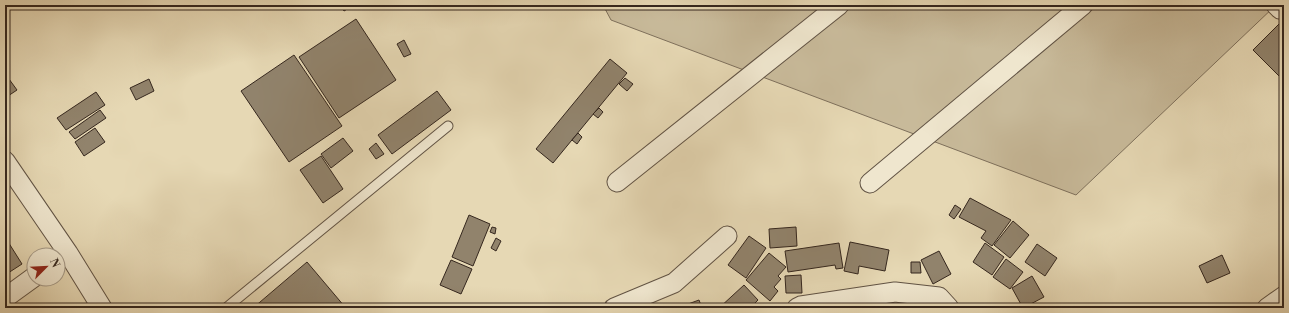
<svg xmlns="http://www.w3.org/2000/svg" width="1289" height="313" font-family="'Libre Bodoni',serif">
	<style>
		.green { fill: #c8ba9a; stroke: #7e705c }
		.building { fill: #91836c; stroke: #35271e }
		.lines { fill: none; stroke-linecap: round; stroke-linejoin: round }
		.service-casing { stroke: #615344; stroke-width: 11 }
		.minor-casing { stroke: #615344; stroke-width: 21 }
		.service { stroke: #efe6ce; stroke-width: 9 }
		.minor { stroke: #efe6ce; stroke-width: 19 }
	</style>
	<rect width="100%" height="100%" fill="#e6d8b4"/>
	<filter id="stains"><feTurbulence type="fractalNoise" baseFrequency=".005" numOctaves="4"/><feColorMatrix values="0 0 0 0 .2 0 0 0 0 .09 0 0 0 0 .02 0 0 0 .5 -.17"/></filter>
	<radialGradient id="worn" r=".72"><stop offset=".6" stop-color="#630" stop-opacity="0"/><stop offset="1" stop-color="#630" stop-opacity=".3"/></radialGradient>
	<polygon class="green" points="603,5 1276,5 1076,195 611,20"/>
	<g class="building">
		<polygon points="340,5 354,5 344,11"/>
		<polygon points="356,19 396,80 339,118 299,57"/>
		<polygon points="1279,24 1284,29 1284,40 1280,44 1284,48 1284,81 1253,50"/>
		<polygon points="404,40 411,54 404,57 397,44"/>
		<polygon points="294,55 342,126 289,162 241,91"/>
		<polygon points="610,59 627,73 553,163 536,149"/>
		<polygon points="625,78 633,84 627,91 619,84"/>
		<polygon points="9,79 17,90 5,98 5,81"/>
		<polygon points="149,79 154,91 136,100 130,88"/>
		<polygon points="437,91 451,110 392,154 378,135"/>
		<polygon points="96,92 105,105 66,130 57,118"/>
		<polygon points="599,108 603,112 598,118 593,114"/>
		<polygon points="100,110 106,118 75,139 69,132"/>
		<polygon points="95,128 105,142 84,156 75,142"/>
		<polygon points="578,133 582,137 577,144 572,140"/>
		<polygon points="343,138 353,151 331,168 321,154"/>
		<polygon points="376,143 384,154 376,159 369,149"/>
		<polygon points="321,156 343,189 323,203 300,170"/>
		<polygon points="970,198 1011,220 992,246 981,238 986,231 959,217"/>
		<polygon points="955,205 961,209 954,219 949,215"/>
		<polygon points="469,215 490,224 473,266 452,257"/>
		<polygon points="1013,221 1029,235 1010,258 994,245"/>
		<polygon points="492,227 496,228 495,234 490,232"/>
		<polygon points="796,227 797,246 770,248 769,229"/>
		<polygon points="749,236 766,248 746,278 728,265"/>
		<polygon points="5,237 22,264 5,275"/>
		<polygon points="496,238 501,241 496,251 491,248"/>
		<polygon points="850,242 889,250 885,271 859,266 858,274 844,271"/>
		<polygon points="839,243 843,268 836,269 835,265 788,272 785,251"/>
		<polygon points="985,243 1004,257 992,275 973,262"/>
		<polygon points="1037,244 1057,258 1045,276 1025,262"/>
		<polygon points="939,251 951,274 933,284 921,260"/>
		<polygon points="769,253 786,267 778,276 781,279 774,287 778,291 770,301 746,280"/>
		<polygon points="1222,255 1230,273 1207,283 1199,266"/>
		<polygon points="1006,259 1023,272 1010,289 993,277"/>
		<polygon points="451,260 472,269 461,294 440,285"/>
		<polygon points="307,262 345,307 253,308"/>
		<polygon points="911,262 920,262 921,273 911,273"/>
		<polygon points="801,275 802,293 786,293 785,276"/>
		<polygon points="1032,276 1044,297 1023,308 1012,288"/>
		<polygon points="744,285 758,300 750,308 719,308"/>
		<polygon points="699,300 702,308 677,308"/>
		<polygon points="1016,304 1018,308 1006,308"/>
	</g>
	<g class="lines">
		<defs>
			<polyline id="service" points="226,308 448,126"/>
			<g id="minor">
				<polyline points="1276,5 1280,9 1284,7"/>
				<polyline points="5,161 68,253 102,308"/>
				<polyline points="617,182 839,5"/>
				<polyline points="870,183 1083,5"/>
				<polyline points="5,298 34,277"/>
				<polyline points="614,308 674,283 727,236"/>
				<polyline points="797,308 801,306 895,292 939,297 949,308"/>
				<polyline points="1267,308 1284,296"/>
			</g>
		</defs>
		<use href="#service" class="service-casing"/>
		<use href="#minor" class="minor-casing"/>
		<use href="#service" class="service"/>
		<use href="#minor" class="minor"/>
	</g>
	<rect width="1289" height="313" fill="none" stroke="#e6d8b4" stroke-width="20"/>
	<rect x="6" y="6" width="1277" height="301" fill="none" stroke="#35271e" stroke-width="2"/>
	<rect x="10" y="10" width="1269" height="293" fill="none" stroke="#35271e"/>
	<g transform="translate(46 267) rotate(66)"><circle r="19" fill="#efe6ce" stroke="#a59a88"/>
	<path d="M0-3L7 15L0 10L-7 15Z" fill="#8f2418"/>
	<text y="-6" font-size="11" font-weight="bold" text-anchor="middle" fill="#35271e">N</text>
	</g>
	<rect width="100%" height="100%" filter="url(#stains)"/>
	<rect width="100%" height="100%" fill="url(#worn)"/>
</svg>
